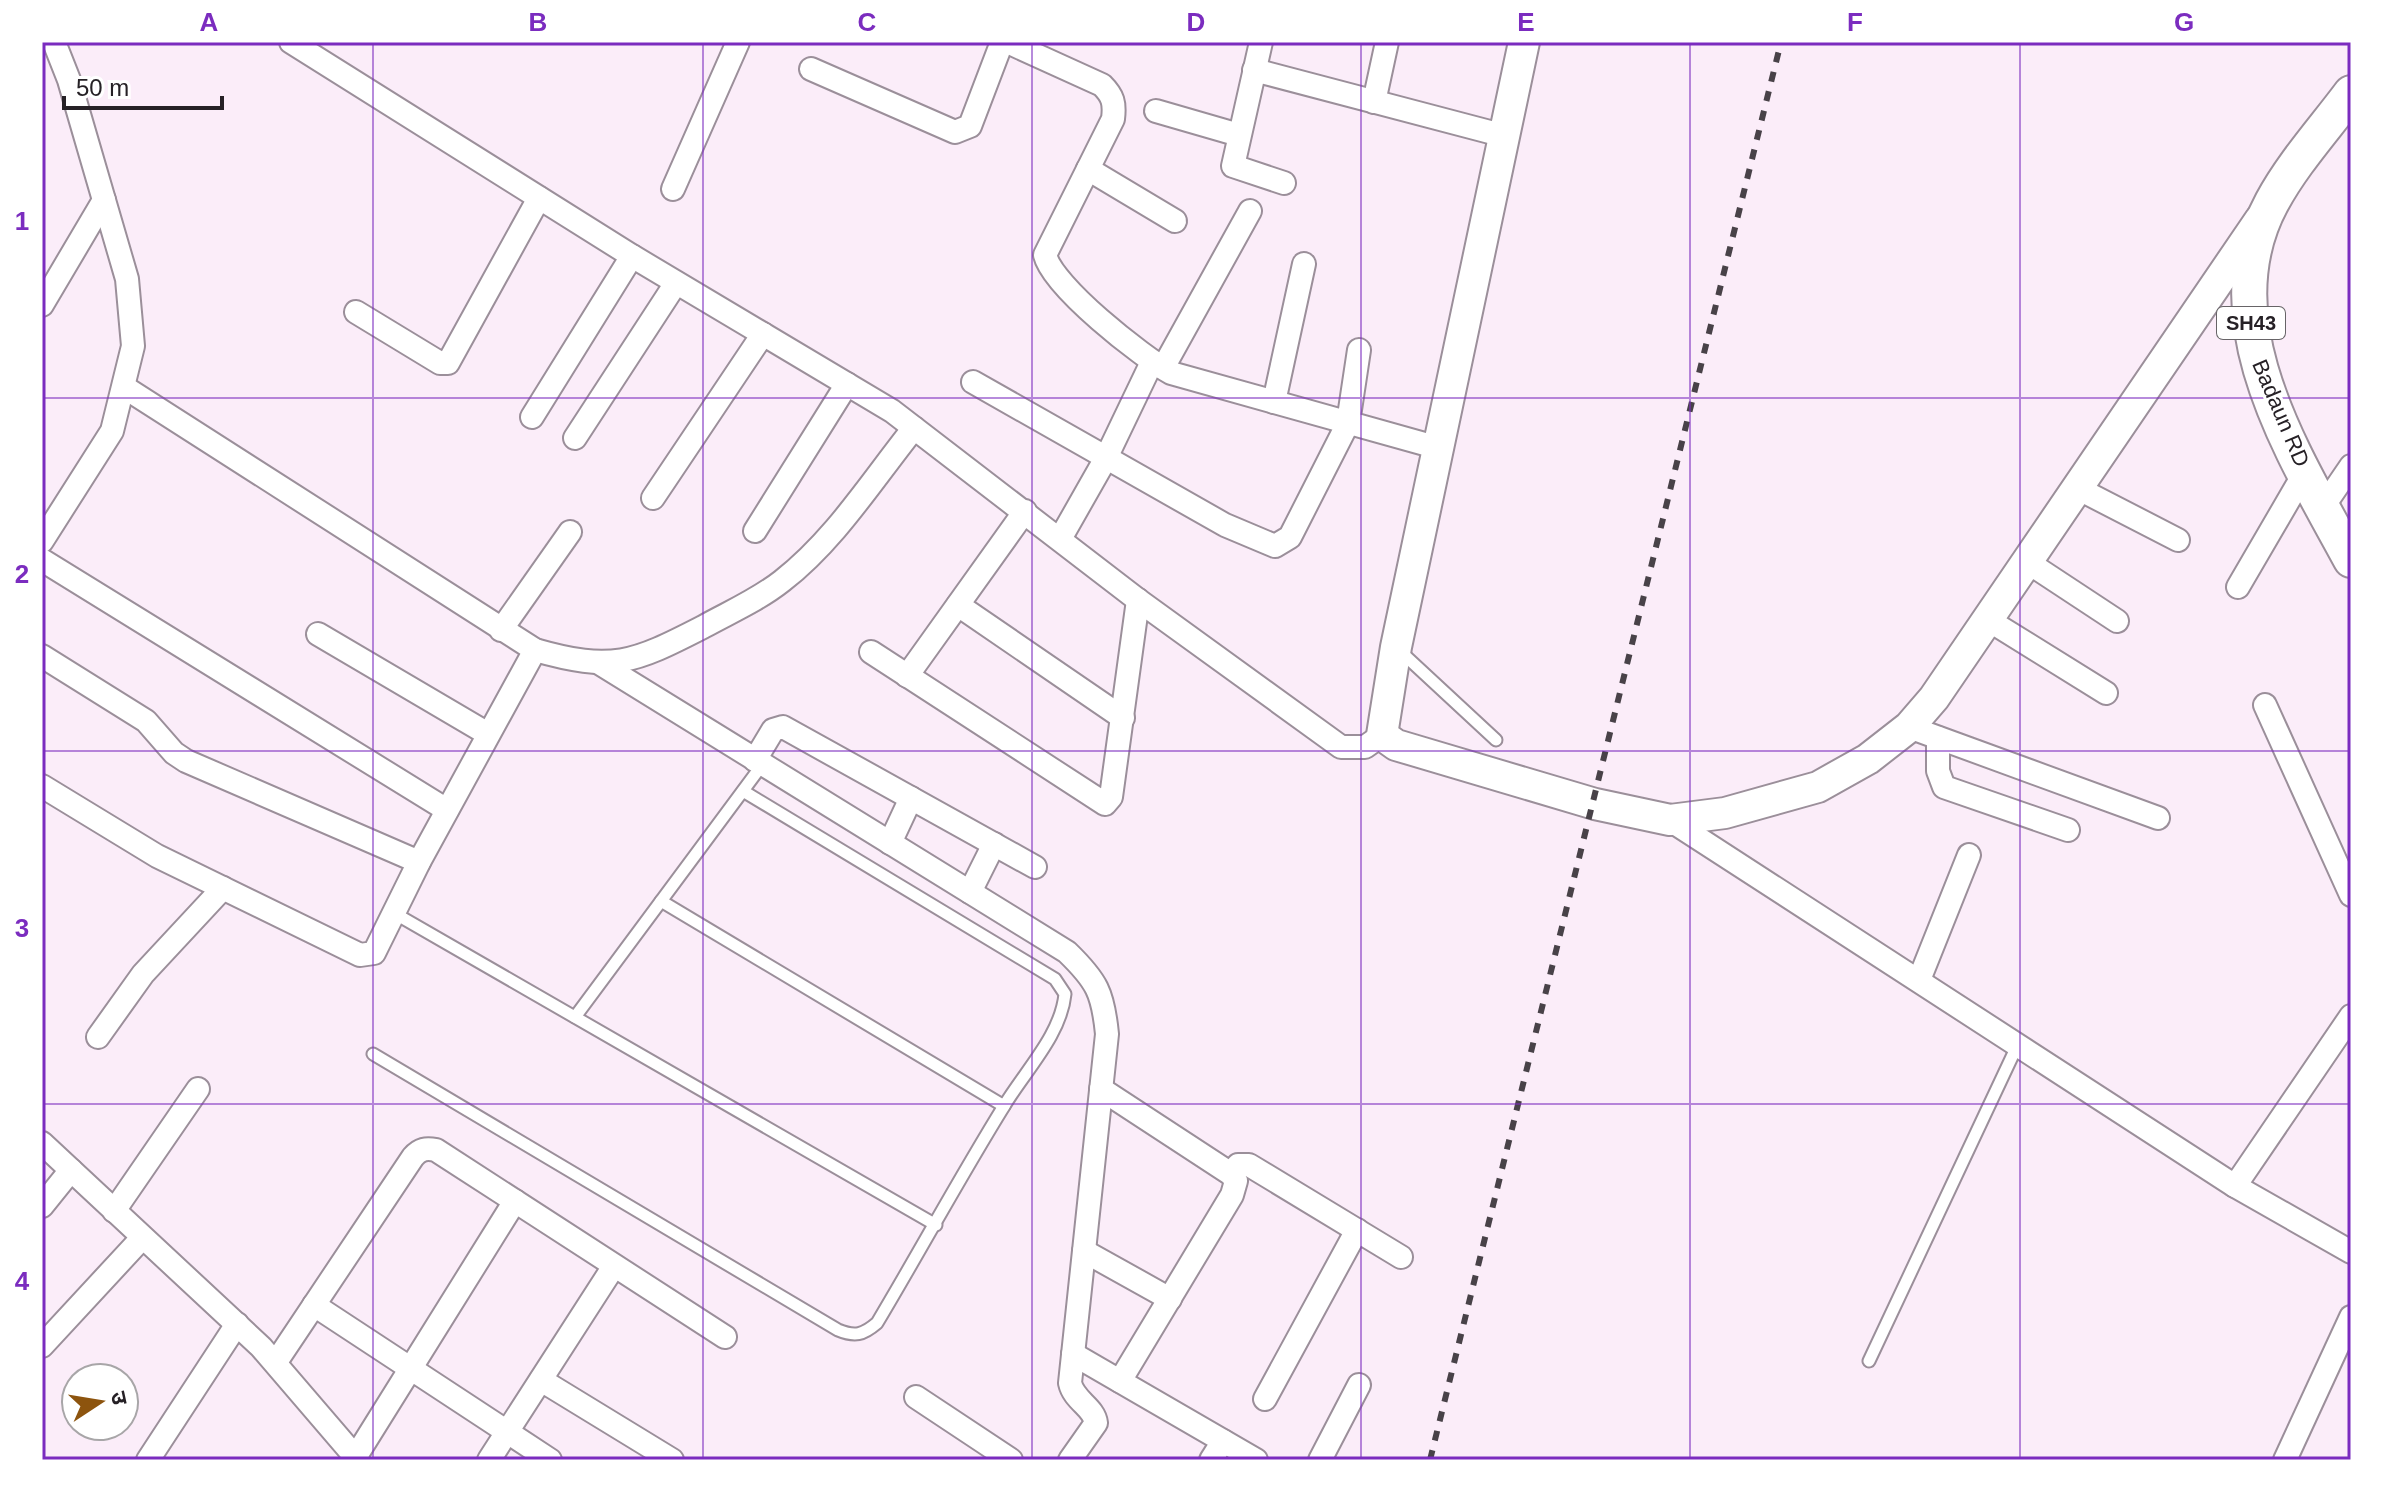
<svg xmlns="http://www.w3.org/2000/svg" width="2393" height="1502" font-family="Helvetica,'Noto Sans Devanagari',sans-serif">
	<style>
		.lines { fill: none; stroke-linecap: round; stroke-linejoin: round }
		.lane-casing { stroke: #9b8f9a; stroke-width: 15 }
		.street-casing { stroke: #9b8f9a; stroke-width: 26 }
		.secondary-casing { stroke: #9b8f9a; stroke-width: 34 }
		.primary-casing { stroke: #9b8f9a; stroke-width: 38 }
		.lane { stroke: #fff; stroke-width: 11 }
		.street { stroke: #fff; stroke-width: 22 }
		.secondary { stroke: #fff; stroke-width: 30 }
		.primary { stroke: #fff; stroke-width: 34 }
		.rail { stroke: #484248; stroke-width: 6; stroke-dasharray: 10 10; stroke-linecap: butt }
		.grid { fill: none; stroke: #7b2cbf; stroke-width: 2; stroke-opacity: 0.55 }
		.labels { text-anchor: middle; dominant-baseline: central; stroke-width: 6; stroke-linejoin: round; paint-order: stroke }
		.shield { fill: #fff; stroke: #676467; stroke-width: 2 }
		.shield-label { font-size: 20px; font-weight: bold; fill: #262126 }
		.street-label { font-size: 22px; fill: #262126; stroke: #fff }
		.neatline { fill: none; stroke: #7b2cbf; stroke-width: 3 }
		.grid-label { font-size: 26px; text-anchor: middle; font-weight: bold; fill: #7b2cbf }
	</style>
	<rect width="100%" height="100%" fill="#fbedf9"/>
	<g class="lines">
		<defs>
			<g id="lane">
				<polyline points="1400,651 1496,740"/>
				<polyline points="661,901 1004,1106"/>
				<polyline points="394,913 936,1225"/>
				<polyline points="575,1017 762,765"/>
				<path d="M 373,1054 L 838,1330 C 855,1337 863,1335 877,1323 C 920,1251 960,1177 1004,1106 C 1025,1071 1061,1035 1065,994 L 1055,979 L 743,791"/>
				<polyline points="1869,1361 2018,1044"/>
			</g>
			<g id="street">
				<polyline points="291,42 632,256 892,411 1138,600 1341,747 1365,747 1382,735"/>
				<path d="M 1015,42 L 1014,45 L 1102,85 C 1113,96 1115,103 1113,119 L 1045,255 C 1053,287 1141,356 1171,373 L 1439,448"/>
				<polyline points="1261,42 1233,166 1284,183"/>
				<polyline points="811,69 955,132 970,126 1002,42"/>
				<polyline points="1254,70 1505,136"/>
				<polyline points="1374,102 1387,42"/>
				<polyline points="1156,111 1239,135"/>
				<polyline points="1088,169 1175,221"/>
				<polyline points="673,189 738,42"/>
				<polyline points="42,305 104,200"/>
				<polyline points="356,312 440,363 448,363 539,198"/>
				<polyline points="1163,368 1250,211"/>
				<polyline points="973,382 1225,525 1275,546 1290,537 1348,423 1359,350"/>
				<path d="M 124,387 L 535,650 C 612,672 633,663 703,627 C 730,612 758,600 782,581 C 835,540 873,479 914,428"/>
				<polyline points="1274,402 1304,264"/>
				<polyline points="532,417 632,256"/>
				<polyline points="575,438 676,283"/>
				<polyline points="2079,489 2178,540"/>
				<polyline points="653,498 763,334"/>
				<polyline points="2323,507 2351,466"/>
				<polyline points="755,531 847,384"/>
				<polyline points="1060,539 1106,458 1152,362"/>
				<polyline points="42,541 112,431 133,346 127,279 69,80 54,42"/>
				<polyline points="42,560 447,810"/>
				<polyline points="2029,563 2117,621"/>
				<polyline points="2238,587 2305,472"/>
				<polyline points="958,605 1123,718"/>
				<polyline points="1990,621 2106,693"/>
				<polyline points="501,630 570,532"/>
				<polyline points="318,634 488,734"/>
				<polyline points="871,652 1105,804 1111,797 1138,600"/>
				<polyline points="42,656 146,721 174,753 186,761 419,862"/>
				<path d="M 599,663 L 1067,952 C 1097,981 1103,993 1107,1034 L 1070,1383 C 1074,1401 1094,1407 1096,1423 L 1070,1460"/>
				<polyline points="907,676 1025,511"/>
				<polyline points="2265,705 2351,895"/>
				<polyline points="1909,727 2158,818"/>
				<polyline points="1938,738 1938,771 1944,787 2068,830"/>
				<polyline points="755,760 773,730 783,727 1035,867"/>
				<polyline points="42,786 157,856 360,955 374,953 419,862 535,650"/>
				<polyline points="1670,820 2235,1186 2351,1252"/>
				<polyline points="890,843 911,798"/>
				<polyline points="970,892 994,844"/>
				<polyline points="1919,980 1969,855"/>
				<polyline points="98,1037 143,974 223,888"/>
				<polyline points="1101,1089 1231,1174 1236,1181 1232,1195 1120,1381"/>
				<polyline points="42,1143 261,1347 358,1460"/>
				<polyline points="1231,1174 1238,1165 1249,1165 1401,1257"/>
				<polyline points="2235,1186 2351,1016"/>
				<polyline points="42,1206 71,1170"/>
				<polyline points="114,1211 198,1089"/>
				<polyline points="1084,1251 1170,1299"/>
				<polyline points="314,1305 550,1460"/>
				<polyline points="42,1346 142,1238"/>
				<polyline points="1073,1354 1256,1460"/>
				<path d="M 276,1362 L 413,1157 C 420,1149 426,1148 436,1150 L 725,1337"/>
				<polyline points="541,1380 672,1460"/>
				<polyline points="916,1397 1011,1460"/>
				<polyline points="1265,1399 1357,1230"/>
				<polyline points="356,1456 515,1201"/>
				<polyline points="148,1460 237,1324"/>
				<polyline points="489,1460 614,1266"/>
				<polyline points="1211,1460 1223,1441"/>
				<polyline points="1320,1460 1359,1385"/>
				<polyline points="2285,1460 2351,1317"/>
			</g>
			<polyline id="secondary" points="1524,42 1396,647 1382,735 1396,745 1595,804 1670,820 1725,813 1818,787 1868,759 1909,727 1934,698 2260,220"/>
			<path id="primary" d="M 2351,93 C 2325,128 2293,163 2272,202 C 2207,321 2295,456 2351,560"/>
		</defs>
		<use href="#lane" class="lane-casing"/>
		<use href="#street" class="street-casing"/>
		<use href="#secondary" class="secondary-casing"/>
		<use href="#primary" class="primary-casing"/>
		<use href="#lane" class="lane"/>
		<use href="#street" class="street"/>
		<use href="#secondary" class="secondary"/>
		<use href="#primary" class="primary"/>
		<polyline class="rail" points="1430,1460 1781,42"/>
	</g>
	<path class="grid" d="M 373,42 L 373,1460M 703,42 L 703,1460M 1032,42 L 1032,1460M 1361,42 L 1361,1460M 1690,42 L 1690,1460M 2020,42 L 2020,1460M 42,398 L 2351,398M 42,751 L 2351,751M 42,1104 L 2351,1104"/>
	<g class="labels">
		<rect class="shield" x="2217" y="307" width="68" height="32" rx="6"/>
		<g class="shield-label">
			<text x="2251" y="323">SH43</text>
		</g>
		<g class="street-label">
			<text transform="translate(2281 413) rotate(67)">Badaun RD</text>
		</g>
	</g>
	<rect width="2393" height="1502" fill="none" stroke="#ffffff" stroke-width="88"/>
	<g transform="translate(100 1402) rotate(78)"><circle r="38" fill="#ffffff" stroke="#a8a6a8" stroke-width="2"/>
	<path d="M0-6L14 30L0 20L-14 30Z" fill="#8d540e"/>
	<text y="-12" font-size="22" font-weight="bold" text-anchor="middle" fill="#262126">उ</text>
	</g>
	<path d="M64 96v12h158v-12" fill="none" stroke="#262126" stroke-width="4"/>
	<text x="76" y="96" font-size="24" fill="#262126" stroke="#ffffff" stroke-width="6" paint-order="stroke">50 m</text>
	<rect x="44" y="44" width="2305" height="1414" class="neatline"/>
	<g class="grid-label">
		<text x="209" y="31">A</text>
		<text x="538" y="31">B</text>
		<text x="867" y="31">C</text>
		<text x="1196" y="31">D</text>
		<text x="1526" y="31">E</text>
		<text x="1855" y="31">F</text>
		<text x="2184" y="31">G</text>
		<text x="22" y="230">1</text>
		<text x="22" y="583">2</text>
		<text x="22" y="937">3</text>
		<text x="22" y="1290">4</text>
	</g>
</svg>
